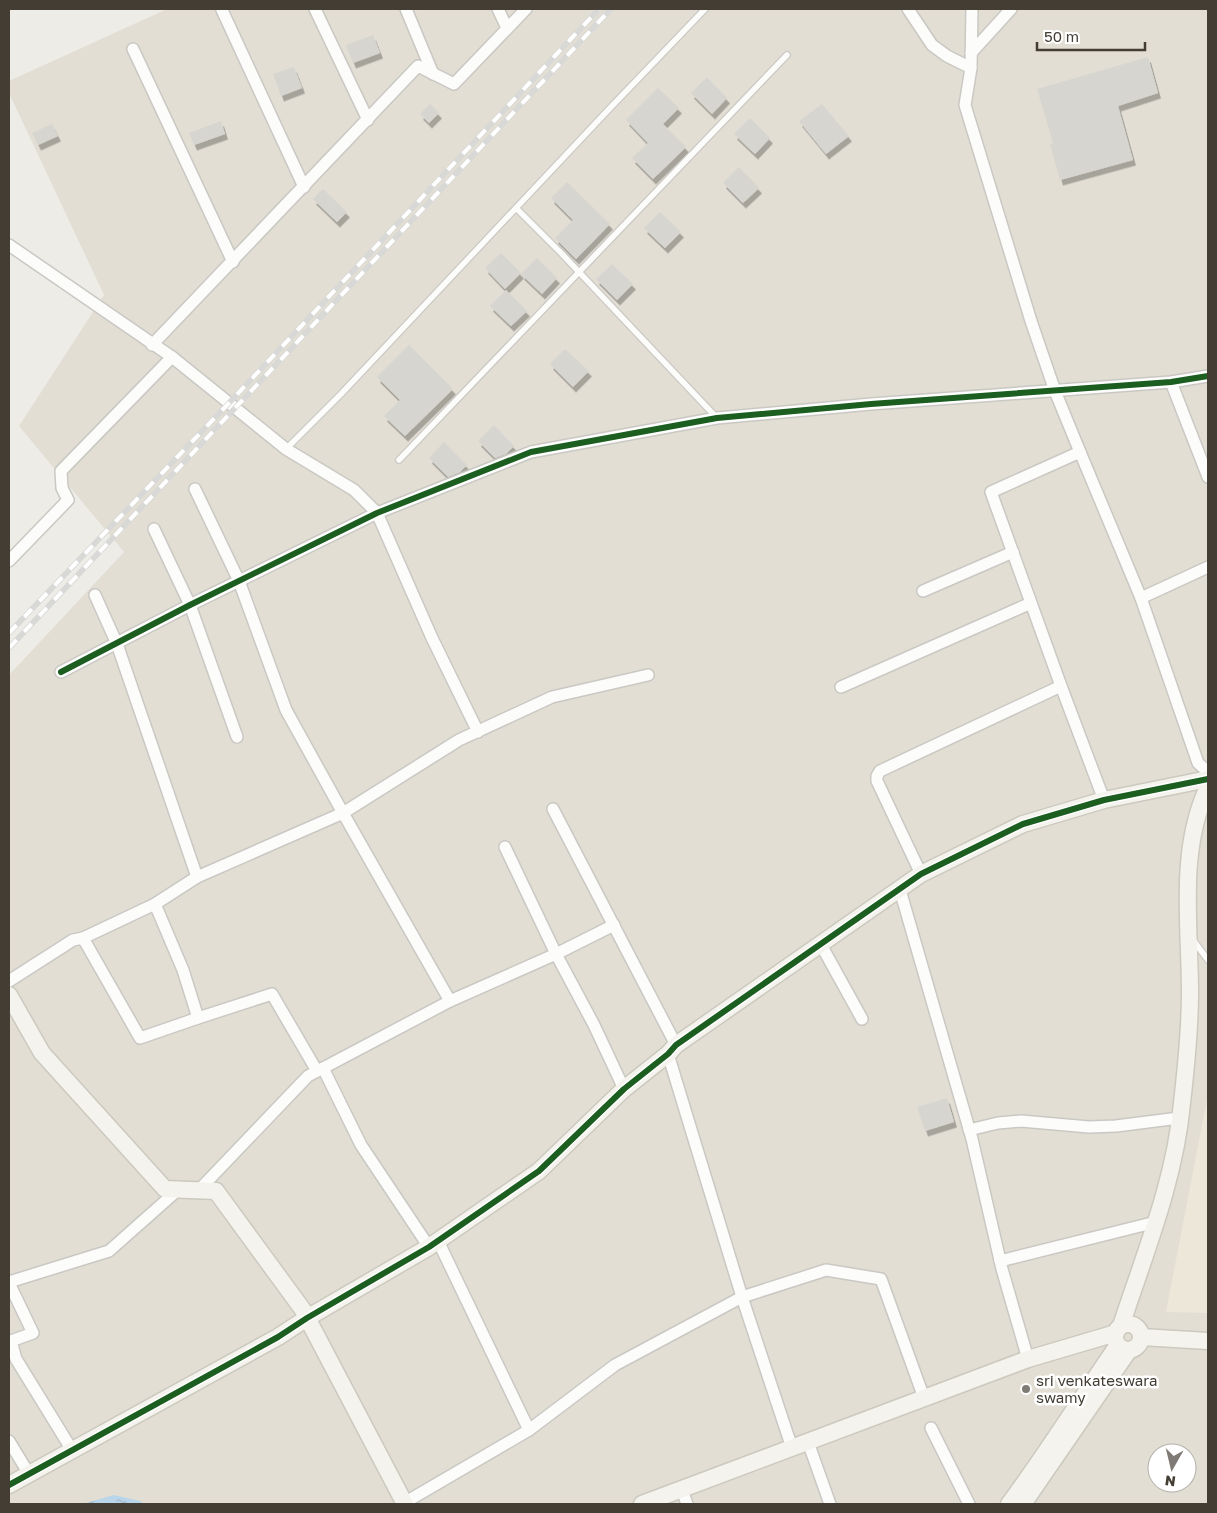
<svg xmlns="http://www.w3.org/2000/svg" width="1217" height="1513" font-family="'Golos Text',sans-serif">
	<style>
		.residential { fill: #e2ded4; fill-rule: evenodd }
		.education { fill: #ece7d9 }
		.water { fill: url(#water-ripples) }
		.building { fill: #d7d5d0; filter: url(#shadow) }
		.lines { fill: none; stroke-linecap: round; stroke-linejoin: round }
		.lane-casing { stroke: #cac8c3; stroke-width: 8 }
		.street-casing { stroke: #cac8c3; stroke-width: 14 }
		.secondary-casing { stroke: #ccc9bf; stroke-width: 19 }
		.lane { stroke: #fcfcfb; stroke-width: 5.5 }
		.street { stroke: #fcfcfb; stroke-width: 11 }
		.secondary { stroke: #f5f3ed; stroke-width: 16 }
		.rail-casing { stroke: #d8d8d7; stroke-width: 5.5 }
		.rail { stroke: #fff; stroke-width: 4; stroke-dasharray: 11; stroke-linecap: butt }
		.cycleway-casing { stroke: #fff; stroke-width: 9 }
		.cycleway { stroke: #1b5e20; stroke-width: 6 }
		.poi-dot { fill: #7f7a73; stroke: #fff; stroke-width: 2 }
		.labels { text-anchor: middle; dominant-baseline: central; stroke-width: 5; stroke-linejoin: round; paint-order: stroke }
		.poi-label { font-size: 15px; fill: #433d34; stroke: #fff; text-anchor: start }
	</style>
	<defs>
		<pattern id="water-ripples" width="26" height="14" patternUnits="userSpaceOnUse" patternTransform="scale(1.25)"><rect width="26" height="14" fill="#b9d5ea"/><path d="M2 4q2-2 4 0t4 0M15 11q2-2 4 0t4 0" fill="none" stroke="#a0b8c9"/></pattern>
		<filter id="shadow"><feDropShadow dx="3" dy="5.5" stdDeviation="0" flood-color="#0004"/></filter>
	</defs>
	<rect width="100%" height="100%" fill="#eeece7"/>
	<path class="residential" d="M 167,9 L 1208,9 L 1208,1504 L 9,1504 L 9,675 L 124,552 L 19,426 L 104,295 L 9,93 L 9,81 ZM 1157,1453 L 1187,1453 L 1187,1483 L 1157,1483 Z"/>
	<polygon class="education" points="1208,1094 1208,1313 1166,1312"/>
	<polygon class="water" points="114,1495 140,1501 144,1504 82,1504"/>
	<g class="building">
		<polygon points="373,35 380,53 353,63 346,45"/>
		<polygon points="1148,57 1158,93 1118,106 1133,160 1060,180 1050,144 1053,143 1037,89"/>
		<polygon points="294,67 302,88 281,96 273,74"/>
		<polygon points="707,77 727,98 712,114 691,93"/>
		<polygon points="658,88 679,108 663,124 686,147 653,179 632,158 648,143 626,120"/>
		<polygon points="430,104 439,113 429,123 420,114"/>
		<polygon points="822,104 849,136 826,154 799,121"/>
		<polygon points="750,118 770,138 755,154 734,134"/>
		<polygon points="221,121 225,134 194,145 189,133"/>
		<polygon points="52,124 58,136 38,145 32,133"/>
		<polygon points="739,167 759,188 743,203 723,183"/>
		<polygon points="567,182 610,224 576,259 555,238 573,220 551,198"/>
		<polygon points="323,189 347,212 337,222 313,199"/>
		<polygon points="660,212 681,232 665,248 644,228"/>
		<polygon points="501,253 521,273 505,289 485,268"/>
		<polygon points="537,258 557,278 542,294 521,274"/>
		<polygon points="612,264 633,284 617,300 596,279"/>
		<polygon points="506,290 527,311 511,326 490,306"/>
		<polygon points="409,345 453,389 405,436 384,416 400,400 377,377"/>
		<polygon points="565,349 589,371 573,387 550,364"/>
		<polygon points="494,425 514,446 506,454 495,458 478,441"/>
		<polygon points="444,442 467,465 460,472 448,477 429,458"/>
		<polygon points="947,1098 954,1122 925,1131 917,1107"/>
	</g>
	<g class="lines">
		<defs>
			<g id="lane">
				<polyline points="516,208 563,255 717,418"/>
				<polyline points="286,449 341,394 611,107 705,9"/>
				<polyline points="399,460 787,55"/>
				<polyline points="1193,940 1208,960"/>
			</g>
			<g id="street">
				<polyline points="315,9 368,120"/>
				<polyline points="406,9 433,74"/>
				<polyline points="498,9 507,28"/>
				<polyline points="908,9 932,45 947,56 971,68"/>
				<polyline points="972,9 971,68 965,105 1031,321 1055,391 1080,452"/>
				<polyline points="222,10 304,187"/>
				<polyline points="133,49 233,262"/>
				<polyline points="971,53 1011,9"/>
				<polyline points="9,245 172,357 286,449 354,490 377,513 432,638 478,732"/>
				<polyline points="152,345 418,66 454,84 526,9"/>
				<polyline points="1171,382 1208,477"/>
				<polyline points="195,489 239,581 286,710 343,813 459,740 552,697 648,675"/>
				<polyline points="154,529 190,605 237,737"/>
				<polyline points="9,561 68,500 62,488 61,471 172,357"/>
				<polyline points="923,591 1013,552"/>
				<polyline points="95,595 117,644 197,877 343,813 450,1001"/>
				<polyline points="1141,598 1208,567"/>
				<polyline points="61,672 190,605 377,513 531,452 717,418 871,404 1171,382 1208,376"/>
				<polyline points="841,687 1031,603"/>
				<polyline points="1104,800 1061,686 991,492 1080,452 1141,598 1198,763 1208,772"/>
				<polyline points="553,809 676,1045"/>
				<polyline points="505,847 556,954 594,1025 624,1089"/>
				<polyline points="921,874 877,781 877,776 880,771 1061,686"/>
				<polyline points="900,890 972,1139 1002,1269 1028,1359"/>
				<polyline points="155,904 183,970 198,1018"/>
				<polyline points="83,938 155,904 197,877"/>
				<polyline points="820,943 862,1019"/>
				<polyline points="9,981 73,940 83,938 140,1038 198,1018 272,994 317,1071"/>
				<polyline points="668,1054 742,1297 792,1448"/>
				<polyline points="323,1068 361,1145 429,1247"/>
				<polyline points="969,1130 998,1123 1021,1121 1089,1127 1116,1126 1179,1118"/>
				<polyline points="199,1190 308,1076 450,1001 556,954 614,925"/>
				<polyline points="438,1241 529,1430"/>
				<polyline points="1000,1261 1156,1222"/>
				<polyline points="9,1282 109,1251 179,1189"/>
				<polyline points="9,1283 33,1333 11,1341 16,1359 72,1450"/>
				<polyline points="931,1428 969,1504"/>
				<polyline points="9,1441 29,1474"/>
				<polyline points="808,1442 830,1504"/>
				<polyline points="682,1490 687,1504"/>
				<polyline points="404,1503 529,1430 615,1365 742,1297 826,1270 881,1279 924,1398"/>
			</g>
			<g id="secondary">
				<polyline points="9,995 42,1053 165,1189 216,1191 303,1310 405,1504"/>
				<circle cx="1128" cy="1337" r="13"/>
				<path d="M 1121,1326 C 1145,1253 1175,1180 1182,1103 C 1186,1068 1190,1028 1190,993 C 1190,924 1178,851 1208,787"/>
				<polyline points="1141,1337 1208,1341"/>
				<polyline points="9,1485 278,1337 307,1318 429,1247 539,1171 624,1089 668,1054 676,1045 921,874 1023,824 1104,800 1208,779"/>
				<polyline points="642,1504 1028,1359 1116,1333"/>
				<path d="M 1009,1504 C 1047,1453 1081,1398 1118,1345"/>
				<polyline points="1023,1504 1129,1350"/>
			</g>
		</defs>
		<use href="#lane" class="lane-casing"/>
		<use href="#street" class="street-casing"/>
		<use href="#secondary" class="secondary-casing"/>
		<use href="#lane" class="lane"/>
		<use href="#street" class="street"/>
		<use href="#secondary" class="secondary"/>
		<defs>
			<g id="rail">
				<polyline points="9,633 229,403 599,9"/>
				<polyline points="9,648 611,9"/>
			</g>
		</defs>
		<use href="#rail" class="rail-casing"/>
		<use href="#rail" class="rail"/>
		<defs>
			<g id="cycleway">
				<polyline points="61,672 190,605 377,513 531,452 717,418 871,404 1171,382 1208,376"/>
				<polyline points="9,1485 278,1337 307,1318 429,1247 539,1171 624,1089 668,1054 676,1045 921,874 1023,824 1104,800 1208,779"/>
			</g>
		</defs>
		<use href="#cycleway" class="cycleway-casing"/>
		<use href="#cycleway" class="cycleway"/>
	</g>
	<circle class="poi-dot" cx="1026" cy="1389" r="5"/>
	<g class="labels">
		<g class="poi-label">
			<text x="1036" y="1380">sri venkateswara<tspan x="1036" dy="17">swamy</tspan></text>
		</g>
	</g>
	<rect width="1217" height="1513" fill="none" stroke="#433d34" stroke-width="20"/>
	<g transform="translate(1172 1468) rotate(188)"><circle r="24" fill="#ffffff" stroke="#b4b1ae"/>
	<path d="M0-4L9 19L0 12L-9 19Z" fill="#7f7a73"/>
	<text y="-8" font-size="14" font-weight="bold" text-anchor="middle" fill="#433d34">N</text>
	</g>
	<path d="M1037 42v8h108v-8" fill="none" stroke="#433d34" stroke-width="2.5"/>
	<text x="1044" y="42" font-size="15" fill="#433d34" stroke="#ffffff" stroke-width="4" paint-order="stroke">50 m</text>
</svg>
